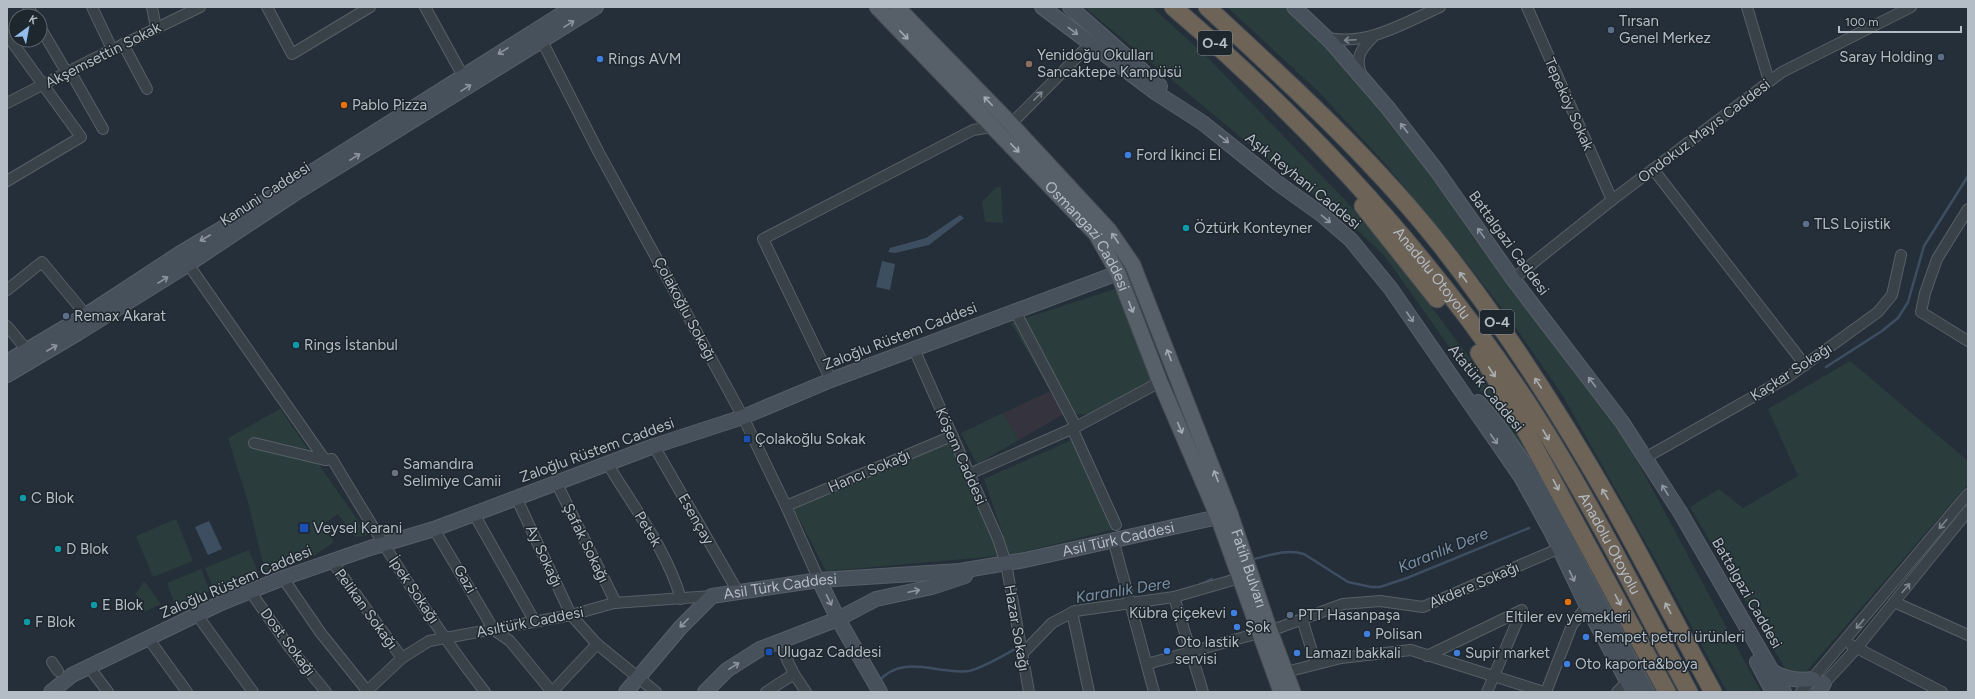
<svg xmlns="http://www.w3.org/2000/svg" width="1975" height="699" font-family="Figtree,sans-serif">
	<style>
		.medical { fill: #34333e }
		.green { fill: #2a3d3c }
		.water { fill: #3d4e60 }
		.lines { fill: none; stroke-linecap: round; stroke-linejoin: round }
		.stream { stroke: #3d4e60; stroke-width: 2.5 }
		.street-casing { stroke: #575f67; stroke-width: 12 }
		.secondary-casing { stroke: #575f67; stroke-width: 16 }
		.primary-casing { stroke: #424a52; stroke-width: 17 }
		.highway-casing { stroke: #444c54; stroke-width: 19 }
		.street { stroke: #394149; stroke-width: 10 }
		.secondary { stroke: #47515c; stroke-width: 14 }
		.primary { stroke: #576069; stroke-width: 15 }
		.highway { stroke: #6e6357; stroke-width: 17 }
		.oneway { stroke: #8e97a0 }
		.oneway2 { stroke: #a1aab3 }
		.oneway3 { stroke: #7d858d }
		.oneway4 { stroke: #aaafb4 }
		.service-dot { fill: #5c6f8a; stroke: #1e262e; stroke-width: 1.5 }
		.shop-dot { fill: #3f7fe0; stroke: #1e262e; stroke-width: 1.5 }
		.education-dot { fill: #8d6e63; stroke: #1e262e; stroke-width: 1.5 }
		.food-dot { fill: #e8710a; stroke: #1e262e; stroke-width: 1.5 }
		.culture-dot { fill: #0f9aa8; stroke: #1e262e; stroke-width: 1.5 }
		.transit-dot { fill: #1a4fb4; stroke: #1e262e; stroke-width: 1.5 }
		.worship-dot { fill: #6b7280; stroke: #1e262e; stroke-width: 1.5 }
		.labels { text-anchor: middle; dominant-baseline: central; stroke-width: 3; stroke-linejoin: round; paint-order: stroke }
		.shield { fill: #1e262e; stroke: #878f98; stroke-width: 1 }
		.shield-label { font-size: 14px; font-weight: bold; fill: #b4bcc5 }
		.poi-label { font-size: 15px; fill: #b4bcc5; stroke: #1e262e; text-anchor: start }
		.street-label { font-size: 15px; fill: #b4bcc5; stroke: #1e262e }
		.water-label { font-size: 16px; font-style: italic; fill: #788fa5; stroke: #1e262e }
	</style>
	<rect width="100%" height="100%" fill="#252f39"/>
	<polygon class="medical" points="1050,391 1064,414 1019,440 1003,413"/>
	<g class="green">
		<polygon points="1084,7 1152,7 1210,60 1346,201 1414,283 1474,364 1539,468 1620,620 1615,624 1536,469 1384,255 1341,215 1272,163"/>
		<polygon points="1227,7 1284,7 1317,36 1373,100 1432,173 1472,236 1624,436 1761,692 1727,692 1654,557 1563,396 1507,315 1452,244 1382,160 1318,91"/>
		<polygon points="996,187 1001,187 1003,223 985,222 982,202"/>
		<polygon points="1115,289 1154,381 1090,414 1064,414 1011,323"/>
		<polygon points="1850,361 1968,461 1968,484 1806,672 1795,675 1786,670 1690,507 1719,489 1743,508 1798,476 1768,409"/>
		<polygon points="280,409 368,535 355,537 338,514 322,525 334,542 312,557 266,575 248,502 228,438"/>
		<polygon points="1003,413 1019,440 977,464 961,433"/>
		<polygon points="1074,439 1112,530 1010,555 984,479"/>
		<polygon points="950,442 999,556 826,571 793,507"/>
		<polygon points="176,519 193,561 153,577 136,536"/>
		<polygon points="249,550 258,572 214,589 205,568"/>
		<polygon points="201,569 210,591 175,605 167,583"/>
		<polygon points="144,581 161,604 144,612 144,601 135,595"/>
	</g>
	<g class="water">
		<polygon points="960,215 964,218 929,245 895,253 888,252 890,248 926,238"/>
		<polygon points="882,261 895,264 890,290 876,287"/>
		<polygon points="209,521 222,549 208,555 195,527"/>
	</g>
	<g class="lines">
		<g class="stream">
			<polyline points="1826,367 1882,331 1898,318 1908,302 1924,246 1968,176"/>
			<path d="M 1254,559 C 1271,555 1287,549 1304,554 L 1348,582 L 1371,587 L 1380,587 L 1407,578 L 1529,528"/>
			<polyline points="1197,586 1212,579"/>
			<path d="M 879,681 C 903,653 938,675 969,671 C 981,669 1008,653 1019,647"/>
		</g>
		<defs>
			<g id="street">
				<polyline points="28,7 34,16"/>
				<polyline points="92,7 112,49"/>
				<polyline points="152,7 156,28"/>
				<polyline points="267,7 292,54 370,7"/>
				<polyline points="425,7 463,76"/>
				<polyline points="1527,7 1612,200"/>
				<polyline points="1747,7 1769,81"/>
				<polyline points="40,27 67,73"/>
				<polyline points="7,35 81,137 7,181"/>
				<path d="M 1327,38 C 1368,46 1404,23 1440,7"/>
				<polyline points="542,41 598,151 743,417 786,506 819,580"/>
				<polyline points="123,44 147,89"/>
				<polyline points="70,71 103,129"/>
				<path d="M 1361,74 C 1355,57 1361,49 1373,37"/>
				<polyline points="7,103 89,61 200,7"/>
				<polyline points="1653,169 1805,365"/>
				<polyline points="1968,209 1937,259 1925,293 1921,312 1968,341"/>
				<path d="M 188,264 L 325,460 L 332,459 C 380,539 428,619 485,692"/>
				<polyline points="1513,279 1612,200 1782,72 1911,7"/>
				<polyline points="7,290 42,262 86,315"/>
				<polyline points="1015,311 1076,427 1160,382"/>
				<polyline points="7,326 31,355"/>
				<polyline points="914,349 998,539 1006,563 1029,692"/>
				<polyline points="831,380 763,239 973,130 1011,124 1090,44"/>
				<polyline points="1072,428 1116,525"/>
				<polyline points="254,443 325,460"/>
				<polyline points="654,446 738,592"/>
				<polyline points="1645,458 1788,377 1878,312 1892,295 1901,255"/>
				<path d="M 607,463 C 633,506 667,550 681,599"/>
				<polyline points="969,474 1076,427"/>
				<polyline points="556,482 616,603"/>
				<polyline points="516,497 571,615 597,644 656,692"/>
				<polyline points="786,506 952,436"/>
				<polyline points="474,514 535,622"/>
				<polyline points="434,529 494,630 510,641 552,692"/>
				<polyline points="1113,539 1154,692"/>
				<polyline points="331,560 402,658"/>
				<polyline points="283,578 320,632 368,692"/>
				<polyline points="250,591 290,648 326,692"/>
				<polyline points="1174,597 1203,692"/>
				<polyline points="1894,602 1968,635"/>
				<polyline points="1072,612 1089,692"/>
				<polyline points="197,615 253,692"/>
				<polyline points="1302,619 1316,664"/>
				<polyline points="1270,631 1343,604 1380,601 1423,607 1560,548"/>
				<polyline points="148,638 187,692"/>
				<polyline points="779,643 794,674 806,692"/>
				<polyline points="1851,645 1942,692"/>
				<polyline points="1022,654 1052,623 1075,611 1174,597 1240,578"/>
				<polyline points="1427,656 1522,610 1487,692"/>
				<polyline points="52,662 58,671"/>
				<polyline points="1147,664 1259,633"/>
				<polyline points="89,667 108,692"/>
				<polyline points="1286,672 1341,658 1411,650 1544,692"/>
				<polyline points="1820,688 1856,649 1968,511"/>
				<polyline points="366,692 402,658 429,641 571,615 614,603 712,596"/>
				<polyline points="552,692 597,644"/>
				<polyline points="766,692 794,674"/>
				<polyline points="1546,692 1572,625 1587,606"/>
				<polyline points="1617,692 1627,682"/>
				<polyline points="1801,692 1968,494"/>
			</g>
			<g id="secondary">
				<polyline points="1042,7 1155,92 1203,123 1279,184 1321,214 1351,240 1364,256 1391,289 1521,477 1551,531 1587,606 1633,692"/>
				<polyline points="1070,7 1160,86"/>
				<polyline points="1294,7 1331,42 1388,108 1437,171 1513,279 1622,422 1680,512 1784,692"/>
				<polyline points="7,362 86,315 179,254 228,225 573,7"/>
				<polyline points="7,375 78,333 184,267 294,194 596,7"/>
				<polyline points="1478,402 1497,424 1540,486 1574,556 1647,692"/>
				<polyline points="819,580 838,619 880,692"/>
				<polyline points="1757,662 1773,692"/>
				<path d="M 1773,672 C 1787,679 1797,681 1813,679"/>
				<polyline points="51,692 72,675 221,603 283,578 370,548 434,529 654,446 743,417 831,380 1118,273"/>
				<path id="s1" d="M 626,692 L 681,627 L 712,596 L 819,580 L 960,571 L 1025,560 L 1218,517"/>
				<polyline points="705,692 727,670 760,649 838,619 876,599 932,587 965,576"/>
				<polyline points="1819,692 1824,683"/>
			</g>
			<g id="primary">
				<path id="s2" d="M 877,7 L 1096,234 L 1118,273 L 1160,382 L 1218,517 L 1281,692"/>
				<path id="s3" d="M 897,7 L 1011,124 L 1109,230 L 1133,265 L 1230,513 L 1270,631 L 1293,692"/>
			</g>
			<g id="highway">
				<path id="s4" d="M 1173,7 C 1305,120 1424,248 1521,393 C 1584,488 1635,592 1689,692"/>
				<path d="M 1207,7 C 1289,83 1373,159 1442,247 C 1509,333 1568,426 1621,521 C 1652,577 1682,635 1713,692"/>
				<polyline points="1363,206 1437,299"/>
				<polyline points="1479,353 1508,398 1667,692"/>
			</g>
		</defs>
		<use href="#street" class="street-casing"/>
		<use href="#secondary" class="secondary-casing"/>
		<use href="#primary" class="primary-casing"/>
		<use href="#highway" class="highway-casing"/>
		<use href="#street" class="street"/>
		<use href="#secondary" class="secondary"/>
		<use href="#primary" class="primary"/>
		<use href="#highway" class="highway"/>
	</g>
	<defs><path id="oneway-shaft" d="M-6 0H5M1.5-3L5.5 0L1.5 3" fill="none" stroke-width="1.6" stroke-linecap="round" stroke-linejoin="round"/></defs>
	<g class="oneway">
		<use href="#oneway-shaft" transform="translate(569 24) rotate(-32)"/>
		<use href="#oneway-shaft" transform="translate(1073 31) rotate(37)"/>
		<use href="#oneway-shaft" transform="translate(503 51) rotate(148)"/>
		<use href="#oneway-shaft" transform="translate(466 88) rotate(-32)"/>
		<use href="#oneway-shaft" transform="translate(1404 128) rotate(-128)"/>
		<use href="#oneway-shaft" transform="translate(1224 139) rotate(38)"/>
		<use href="#oneway-shaft" transform="translate(355 157) rotate(-32)"/>
		<use href="#oneway-shaft" transform="translate(1326 219) rotate(40)"/>
		<use href="#oneway-shaft" transform="translate(1481 233) rotate(-125)"/>
		<use href="#oneway-shaft" transform="translate(205 238) rotate(150)"/>
		<use href="#oneway-shaft" transform="translate(163 280) rotate(-32)"/>
		<use href="#oneway-shaft" transform="translate(1410 317) rotate(56)"/>
		<use href="#oneway-shaft" transform="translate(52 348) rotate(-30)"/>
		<use href="#oneway-shaft" transform="translate(1592 382) rotate(-127)"/>
		<use href="#oneway-shaft" transform="translate(1494 439) rotate(55)"/>
		<use href="#oneway-shaft" transform="translate(1665 490) rotate(-122)"/>
		<use href="#oneway-shaft" transform="translate(1572 576) rotate(65)"/>
		<use href="#oneway-shaft" transform="translate(914 591) rotate(-12)"/>
		<use href="#oneway-shaft" transform="translate(829 600) rotate(64)"/>
		<use href="#oneway-shaft" transform="translate(684 623) rotate(134)"/>
		<use href="#oneway-shaft" transform="translate(734 666) rotate(-32)"/>
	</g>
	<g class="oneway2">
		<use href="#oneway-shaft" transform="translate(904 35) rotate(46)"/>
		<use href="#oneway-shaft" transform="translate(988 101) rotate(-134)"/>
		<use href="#oneway-shaft" transform="translate(1015 148) rotate(46)"/>
		<use href="#oneway-shaft" transform="translate(1115 238) rotate(-124)"/>
		<use href="#oneway-shaft" transform="translate(1131 307) rotate(69)"/>
		<use href="#oneway-shaft" transform="translate(1169 355) rotate(-111)"/>
		<use href="#oneway-shaft" transform="translate(1180 428) rotate(67)"/>
		<use href="#oneway-shaft" transform="translate(1216 476) rotate(-111)"/>
	</g>
	<g class="oneway3">
		<use href="#oneway-shaft" transform="translate(1350 40) rotate(177)"/>
		<use href="#oneway-shaft" transform="translate(1038 96) rotate(-45)"/>
		<use href="#oneway-shaft" transform="translate(1943 524) rotate(130)"/>
		<use href="#oneway-shaft" transform="translate(1906 588) rotate(-50)"/>
		<use href="#oneway-shaft" transform="translate(1860 624) rotate(130)"/>
	</g>
	<g class="oneway4">
		<use href="#oneway-shaft" transform="translate(1463 277) rotate(-127)"/>
		<use href="#oneway-shaft" transform="translate(1492 372) rotate(57)"/>
		<use href="#oneway-shaft" transform="translate(1538 383) rotate(-124)"/>
		<use href="#oneway-shaft" transform="translate(1546 435) rotate(59)"/>
		<use href="#oneway-shaft" transform="translate(1556 485) rotate(62)"/>
		<use href="#oneway-shaft" transform="translate(1605 494) rotate(-121)"/>
		<use href="#oneway-shaft" transform="translate(1618 600) rotate(62)"/>
		<use href="#oneway-shaft" transform="translate(1668 608) rotate(-118)"/>
	</g>
	<g class="service-dot">
		<circle cx="1611" cy="30" r="4"/>
		<circle cx="1941" cy="57" r="4"/>
		<circle cx="1806" cy="224" r="4"/>
		<circle cx="66" cy="316" r="4"/>
		<circle cx="1290" cy="615" r="4"/>
	</g>
	<g class="shop-dot">
		<circle cx="600" cy="59" r="4"/>
		<circle cx="1128" cy="155" r="4"/>
		<circle cx="1234" cy="613" r="4"/>
		<circle cx="1237" cy="627" r="4"/>
		<circle cx="1367" cy="634" r="4"/>
		<circle cx="1586" cy="637" r="4"/>
		<circle cx="1167" cy="651" r="4"/>
		<circle cx="1297" cy="653" r="4"/>
		<circle cx="1457" cy="653" r="4"/>
		<circle cx="1567" cy="664" r="4"/>
	</g>
	<circle class="education-dot" cx="1029" cy="64" r="4"/>
	<g class="food-dot">
		<circle cx="344" cy="105" r="4"/>
		<circle cx="1568" cy="602" r="4"/>
	</g>
	<g class="culture-dot">
		<circle cx="1186" cy="228" r="4"/>
		<circle cx="296" cy="345" r="4"/>
		<circle cx="23" cy="498" r="4"/>
		<circle cx="58" cy="549" r="4"/>
		<circle cx="94" cy="605" r="4"/>
		<circle cx="27" cy="622" r="4"/>
	</g>
	<g class="transit-dot">
		<rect x="743" y="435" width="8" height="8" rx="2"/>
		<rect x="299" y="523" width="10" height="10" rx="2"/>
		<rect x="765" y="648" width="8" height="8" rx="2"/>
	</g>
	<circle class="worship-dot" cx="395" cy="473" r="4"/>
	<g class="labels">
		<g class="shield">
			<rect x="1198" y="31" width="34" height="24" rx="3"/>
			<rect x="1480" y="310" width="34" height="24" rx="3"/>
		</g>
		<g class="shield-label">
			<text x="1215" y="43">O-4</text>
			<text x="1497" y="322">O-4</text>
		</g>
		<g class="poi-label">
			<text x="1619" y="21">Tırsan<tspan x="1619" dy="17">Genel Merkez</tspan></text>
			<text x="1037" y="55">Yenidoğu Okulları<tspan x="1037" dy="17">Sancaktepe Kampüsü</tspan></text>
			<text x="1933" y="57" text-anchor="end">Saray Holding</text>
			<text x="608" y="59">Rings AVM</text>
			<text x="352" y="105">Pablo Pizza</text>
			<text x="1136" y="155">Ford İkinci El</text>
			<text x="1814" y="224">TLS Lojistik</text>
			<text x="1194" y="228">Öztürk Konteyner</text>
			<text x="74" y="316">Remax Akarat</text>
			<text x="304" y="345">Rings İstanbul</text>
			<text x="755" y="439">Çolakoğlu Sokak</text>
			<text x="403" y="464">Samandıra<tspan x="403" dy="17">Selimiye Camii</tspan></text>
			<text x="31" y="498">C Blok</text>
			<text x="313" y="528">Veysel Karani</text>
			<text x="66" y="549">D Blok</text>
			<text x="102" y="605">E Blok</text>
			<text x="1226" y="613" text-anchor="end">Kübra çiçekevi</text>
			<text x="1298" y="615">PTT Hasanpaşa</text>
			<text x="1568" y="617" text-anchor="middle">Eltiler ev yemekleri</text>
			<text x="35" y="622">F Blok</text>
			<text x="1245" y="627">Şok</text>
			<text x="1375" y="634">Polisan</text>
			<text x="1594" y="637">Rempet petrol ürünleri</text>
			<text x="1175" y="642">Oto lastik<tspan x="1175" dy="17">servisi</tspan></text>
			<text x="777" y="652">Ulugaz Caddesi</text>
			<text x="1305" y="653">Lamazı bakkali</text>
			<text x="1465" y="653">Supir market</text>
			<text x="1575" y="664">Oto kaporta&amp;boya</text>
		</g>
		<g class="street-label">
			<text transform="translate(103 55) rotate(-27)">Akşemsettin Sokak</text>
			<text transform="translate(1569 104) rotate(66)">Tepeköy Sokak</text>
			<text transform="translate(1704 131) rotate(-37)">Ondokuz Mayıs Caddesi</text>
			<text transform="translate(1303 181) rotate(39)">Aşık Reyhani Caddesi</text>
			<text transform="translate(265 194) rotate(-33)">Kanuni Caddesi</text>
			<text stroke="none"><textPath href="#s2" startOffset="312">Osmangazi Caddesi</textPath></text>
			<text transform="translate(1509 243) rotate(54)">Battalgazi Caddesi</text>
			<text stroke="none"><textPath href="#s4" startOffset="372">Anadolu Otoyolu</textPath></text>
			<text transform="translate(685 309) rotate(62)">Çolakoğlu Sokağı</text>
			<text transform="translate(900 336) rotate(-21)">Zaloğlu Rüstem Caddesi</text>
			<text transform="translate(1791 372) rotate(-33)">Kaçkar Sokağı</text>
			<text transform="translate(1486 388) rotate(50)">Atatürk Caddesi</text>
			<text transform="translate(597 450) rotate(-20)">Zaloğlu Rüstem Caddesi</text>
			<text transform="translate(961 456) rotate(66)">Köşem Caddesi</text>
			<text transform="translate(869 471) rotate(-23)">Hancı Sokağı</text>
			<text transform="translate(696 519) rotate(60)">Esençay</text>
			<text transform="translate(648 529) rotate(59)">Petek</text>
			<text stroke="none"><textPath href="#s1" startOffset="540">Asil Türk Caddesi</textPath></text>
			<text transform="translate(586 543) rotate(64)">Şafak Sokağı</text>
			<text stroke="none"><textPath href="#s4" startOffset="696">Anadolu Otoyolu</textPath></text>
			<text transform="translate(544 556) rotate(65)">Ay Sokağı</text>
			<text stroke="none"><textPath href="#s3" startOffset="675">Fatih Bulvarı</textPath></text>
			<text transform="translate(465 579) rotate(60)">Gazi</text>
			<text transform="translate(236 582) rotate(-23)">Zaloğlu Rüstem Caddesi</text>
			<text transform="translate(1474 585) rotate(-23)">Akdere Sokağı</text>
			<text stroke="none"><textPath href="#s1" startOffset="198">Asil Türk Caddesi</textPath></text>
			<text transform="translate(414 590) rotate(56)">İpek Sokağı</text>
			<text transform="translate(1747 593) rotate(60)">Battalgazi Caddesi</text>
			<text transform="translate(366 609) rotate(54)">Pelikan Sokağı</text>
			<text transform="translate(530 622) rotate(-11)">Asıltürk Caddesi</text>
			<text transform="translate(1017 628) rotate(80)">Hazar Sokağı</text>
			<text transform="translate(288 642) rotate(53)">Dost Sokağı</text>
		</g>
		<g class="water-label">
			<text transform="translate(1443 550) rotate(-22)">Karanlık Dere</text>
			<text transform="translate(1123 590) rotate(-9)">Karanlık Dere</text>
		</g>
	</g>
	<rect width="1975" height="699" fill="none" stroke="#b4bcc5" stroke-width="16"/>
	<g transform="translate(28 28) rotate(32)"><circle r="19" fill="#1e262e" stroke="#5a626a"/>
	<path d="M0-3L7 15L0 10L-7 15Z" fill="#93bceb"/>
	<text y="-6" font-size="11" font-weight="bold" text-anchor="middle" fill="#b4bcc5">K</text>
	</g>
	<path d="M1839 26v6h122v-6" fill="none" stroke="#b4bcc5" stroke-width="2"/>
	<text x="1845" y="26" font-size="12" fill="#b4bcc5" stroke="#1e262e" stroke-width="3" paint-order="stroke">100 m</text>
</svg>
